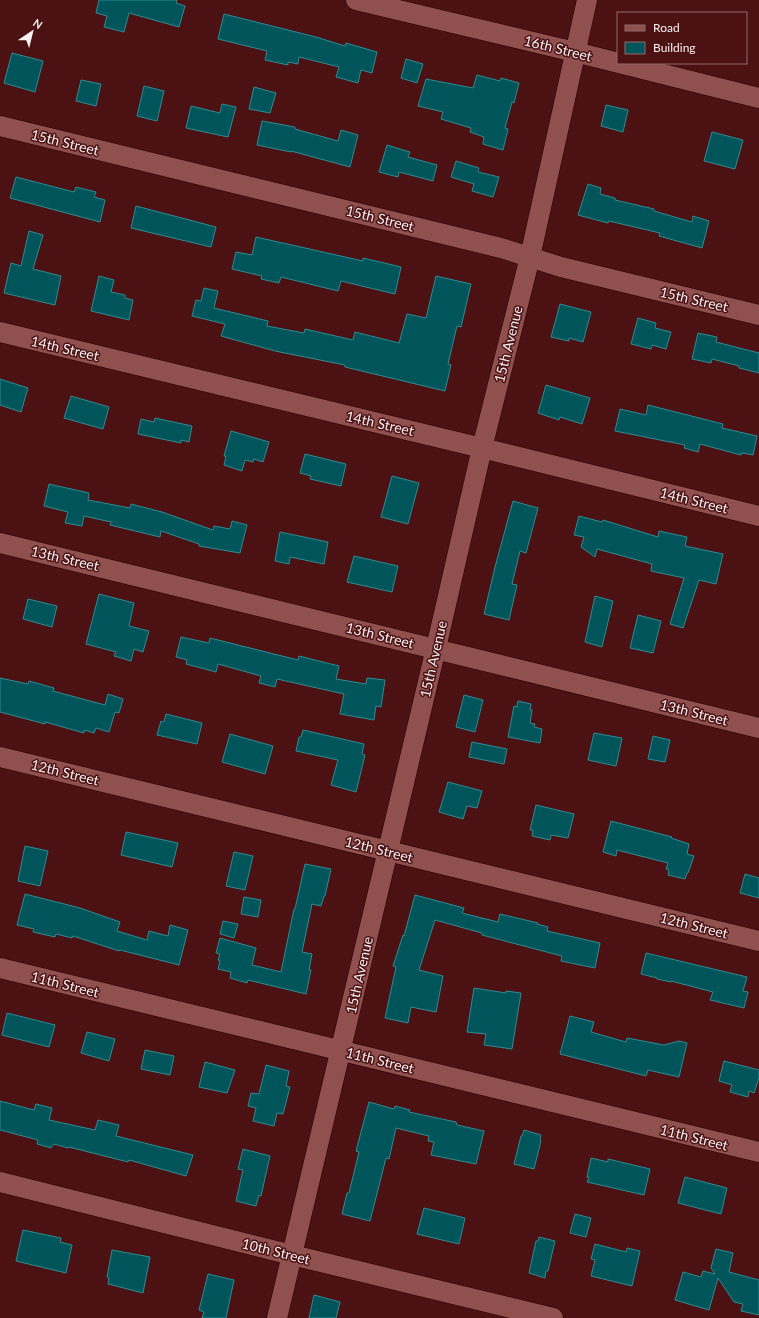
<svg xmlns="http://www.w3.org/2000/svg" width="759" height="1318" font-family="Lato,sans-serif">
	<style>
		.building { fill: #00555b; stroke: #2d8d94 }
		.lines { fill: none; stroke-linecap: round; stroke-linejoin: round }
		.minor-casing { stroke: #290103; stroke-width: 21 }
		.minor { stroke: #90504d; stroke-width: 20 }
		.labels { text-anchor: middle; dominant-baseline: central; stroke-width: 3; stroke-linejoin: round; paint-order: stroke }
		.street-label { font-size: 14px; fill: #f9f1f1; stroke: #4b1113 }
	</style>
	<rect width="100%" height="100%" fill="#4b1113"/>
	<g class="building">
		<polygon points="99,0 177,0 176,3 185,6 179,27 129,13 124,32 104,27 107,16 96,13"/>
		<polygon points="224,14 316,37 345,46 346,43 377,52 372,73 361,70 358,83 336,77 339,67 299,57 298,64 288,62 288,65 265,60 267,51 218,39"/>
		<polygon points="12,53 43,61 35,92 4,83"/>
		<polygon points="406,59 423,64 417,83 401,78"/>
		<polygon points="477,75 500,81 501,78 519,83 514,103 512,102 505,128 508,129 503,150 483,144 484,137 470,132 471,128 441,119 443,112 418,106 426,79 473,88"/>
		<polygon points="81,80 101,84 96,106 76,101"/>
		<polygon points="144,86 164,91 157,121 137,116"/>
		<polygon points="254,87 276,93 270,113 249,109"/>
		<polygon points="222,104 236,107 228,137 186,128 191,106 220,113"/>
		<polygon points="606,105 628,110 623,132 601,126"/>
		<polygon points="262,121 295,127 295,129 338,141 341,130 358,135 350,167 291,151 291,152 257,145"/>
		<polygon points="712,132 743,140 735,169 704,161"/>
		<polygon points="387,145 410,152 408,157 437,165 433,181 399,172 398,177 379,172"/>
		<polygon points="456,161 479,168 478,172 499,177 493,197 472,191 474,184 451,177"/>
		<polygon points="16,177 74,192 76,187 96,192 94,197 105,200 100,222 10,198"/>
		<polygon points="588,184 601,188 600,194 615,198 615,200 654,209 654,211 692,222 693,216 709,221 702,248 659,236 660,233 609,221 608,223 578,215"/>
		<polygon points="136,206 216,227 211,247 131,228"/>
		<polygon points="29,231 43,235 33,269 61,276 55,305 4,293 11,263 21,266"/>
		<polygon points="256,237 363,261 363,258 401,267 395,294 341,281 338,291 281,277 279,283 261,279 262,276 232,269 236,252 252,255"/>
		<polygon points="99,276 114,280 111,292 125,295 125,298 133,300 129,320 91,311"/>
		<polygon points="436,276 471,284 461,327 457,326 448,364 451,365 445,391 345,367 345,365 275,351 221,336 225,324 192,316 196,300 201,301 204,288 218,291 214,308 268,321 267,326 304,333 305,329 353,340 355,332 399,343 407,314 426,318"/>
		<polygon points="560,304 591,312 583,342 569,338 569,341 551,337"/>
		<polygon points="638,318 656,323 655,328 671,332 666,349 652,345 651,349 631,344"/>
		<polygon points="698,333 717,337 716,342 759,353 759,373 739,368 739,366 712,359 711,363 692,359"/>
		<polygon points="0,379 28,388 21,412 0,405"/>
		<polygon points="546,385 590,398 582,424 560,417 559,420 538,413"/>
		<polygon points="71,396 109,407 103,429 64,418"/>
		<polygon points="648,405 723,424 722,428 757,436 753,455 742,453 741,455 700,444 698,452 684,448 685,445 615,431 620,409 646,415"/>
		<polygon points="155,418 192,426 189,442 181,440 181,443 138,434 141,419 154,422"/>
		<polygon points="231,431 269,442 263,462 254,459 253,462 245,460 242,471 224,465 226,456 224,456"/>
		<polygon points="305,454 346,464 341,486 310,479 311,476 300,473"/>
		<polygon points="392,476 419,483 408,524 381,517"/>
		<polygon points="49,484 89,493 88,500 130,508 131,504 162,512 213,530 214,526 230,529 232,521 247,525 240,553 199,546 199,544 161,531 160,537 110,525 111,522 84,516 82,526 65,523 68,512 44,506"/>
		<polygon points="513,501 538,508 526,553 520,551 512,584 517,585 509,620 484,614 495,567"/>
		<polygon points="579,516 602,522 603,520 658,537 659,531 687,537 685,546 723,554 716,584 699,580 683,628 670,624 684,578 651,571 652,564 597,549 595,557 581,547 584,537 574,535"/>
		<polygon points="280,532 328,542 324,564 290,557 289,564 275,561"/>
		<polygon points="354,556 398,566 392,592 347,582"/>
		<polygon points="99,594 134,603 129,626 149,631 143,652 134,649 131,661 114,656 116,652 86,644"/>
		<polygon points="595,596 613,601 602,647 585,642"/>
		<polygon points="28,599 57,606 52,627 23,619"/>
		<polygon points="638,615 661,621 653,653 630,648"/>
		<polygon points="181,637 209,643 210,638 298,660 299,656 339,666 336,679 366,684 367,678 385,680 381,707 376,706 374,720 340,714 344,694 277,679 275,687 259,683 261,676 218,664 216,672 186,664 187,660 176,657"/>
		<polygon points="0,678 28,684 29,681 54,688 53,691 105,705 108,694 123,699 119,713 115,712 109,732 96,728 94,733 84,730 84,733 45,722 45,724 0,712"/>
		<polygon points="464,695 483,700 475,732 456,727"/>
		<polygon points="518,701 531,704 530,710 532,710 530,723 535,724 534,727 542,729 540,743 508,737 514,706 517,707"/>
		<polygon points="166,714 202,723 197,744 157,735 161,721 164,722"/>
		<polygon points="303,730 364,744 362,754 365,755 356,792 331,785 338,760 296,751 299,737 301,737"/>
		<polygon points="594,733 622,738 616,766 588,760"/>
		<polygon points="230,734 273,746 265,774 222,762"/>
		<polygon points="653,736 670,740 665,762 648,759"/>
		<polygon points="472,742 507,749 504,764 469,757"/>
		<polygon points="448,782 482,791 477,808 467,806 463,819 439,812"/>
		<polygon points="536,805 574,814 568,838 551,835 550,840 532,836 533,830 530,830"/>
		<polygon points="611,821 672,837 671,838 689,844 687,854 694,856 688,873 687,873 685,879 668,875 669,870 666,869 668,863 617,850 616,856 603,852"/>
		<polygon points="126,832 178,843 172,867 121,855"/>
		<polygon points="25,846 48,851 40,886 18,881"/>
		<polygon points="234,852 253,856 245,890 226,886"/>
		<polygon points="305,864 331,869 325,896 324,896 321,906 312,904 302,952 312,954 309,970 311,970 306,994 248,980 247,983 230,978 231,972 218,969 220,961 218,960 220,954 216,953 220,938 256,948 252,965 281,972 294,909 295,909"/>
		<polygon points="745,874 759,878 759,898 740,893"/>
		<polygon points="25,894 80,908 120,922 117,931 147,940 149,931 168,936 170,925 188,930 179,965 120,950 119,951 73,936 72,938 56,934 55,937 33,932 34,929 17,925"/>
		<polygon points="415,895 464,908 462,913 498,922 500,914 538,923 537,924 548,927 547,931 600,943 595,968 561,961 562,956 482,935 482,933 435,920 419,970 443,976 436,1012 411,1007 408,1023 385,1018 396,967 393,966 403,935 404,936"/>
		<polygon points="244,897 261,900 258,917 241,914"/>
		<polygon points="223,921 238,924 234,938 220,934"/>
		<polygon points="646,953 747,977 743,991 748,992 744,1008 710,1000 713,992 671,981 671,982 657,979 657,978 641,974"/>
		<polygon points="474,988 506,993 506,991 521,993 512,1049 484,1045 486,1034 467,1032"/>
		<polygon points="7,1013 55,1025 49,1047 2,1035"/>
		<polygon points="570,1016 594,1022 591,1032 626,1042 627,1038 664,1045 679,1041 687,1043 679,1077 648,1070 646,1076 560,1054"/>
		<polygon points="87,1032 115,1039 109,1061 81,1053"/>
		<polygon points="145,1050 174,1056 170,1075 141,1069"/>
		<polygon points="724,1061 759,1070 759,1078 754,1093 749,1091 748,1097 730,1092 732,1085 719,1081"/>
		<polygon points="205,1062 235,1070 227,1093 199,1087"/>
		<polygon points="266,1065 289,1071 286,1086 290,1087 283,1114 277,1113 274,1126 253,1121 256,1108 248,1106 251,1093 259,1094"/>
		<polygon points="0,1101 34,1110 36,1104 52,1108 49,1120 95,1130 98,1120 119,1125 116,1136 193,1155 186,1176 129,1160 128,1162 69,1147 68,1148 54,1144 51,1148 37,1144 38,1140 0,1130"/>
		<polygon points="369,1102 394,1109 395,1106 410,1110 409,1112 456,1122 457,1125 484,1131 476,1164 431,1155 434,1142 428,1141 429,1136 396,1128 389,1159 386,1158 370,1221 342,1214 347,1193 349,1193 359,1152 356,1151"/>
		<polygon points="524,1130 541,1135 540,1140 541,1141 534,1169 514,1164 521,1136 522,1136"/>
		<polygon points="243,1149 270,1156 261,1196 259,1195 256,1206 236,1201 243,1170 238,1169"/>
		<polygon points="591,1158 608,1162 608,1159 650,1169 644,1195 587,1182 589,1177 587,1177"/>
		<polygon points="685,1177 727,1188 721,1214 678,1203"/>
		<polygon points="424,1208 465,1218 459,1244 417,1234"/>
		<polygon points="575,1214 591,1218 586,1237 570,1233"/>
		<polygon points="23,1230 61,1238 60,1242 72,1245 66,1273 16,1261"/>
		<polygon points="539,1237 555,1241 548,1271 546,1271 545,1278 529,1273 536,1241 538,1241"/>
		<polygon points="595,1244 626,1252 627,1248 640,1251 632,1286 591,1276 595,1260 591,1259"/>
		<polygon points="716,1249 733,1253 729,1272 759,1280 759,1315 741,1311 743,1304 734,1302 718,1278 709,1310 675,1300 683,1272 701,1277 703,1271 715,1274 711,1268"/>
		<polygon points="112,1250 150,1257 143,1293 108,1284 109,1278 107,1277"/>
		<polygon points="208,1274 234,1280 226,1318 202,1318 204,1312 199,1310"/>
		<polygon points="314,1295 340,1302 336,1318 309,1318"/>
	</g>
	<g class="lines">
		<defs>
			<g id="minor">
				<polyline points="356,0 575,52 759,98"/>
				<polyline points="0,126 501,248 561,267 759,315"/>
				<polyline points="0,332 482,448 759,516"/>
				<polyline points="0,543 759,728"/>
				<polyline points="0,757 759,941"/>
				<polyline points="0,968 759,1152"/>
				<polyline points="0,1182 292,1255 553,1318"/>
				<polyline points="277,1318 436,648 482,448 530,257 587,0"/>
			</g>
		</defs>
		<use href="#minor" class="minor-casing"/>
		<use href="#minor" class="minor"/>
	</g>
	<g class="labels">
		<g class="street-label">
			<text transform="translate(558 48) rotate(14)">16th Street</text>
			<text transform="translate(65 142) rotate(14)">15th Street</text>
			<text transform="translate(380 218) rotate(14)">15th Street</text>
			<text transform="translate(694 299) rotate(13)">15th Street</text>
			<text transform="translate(508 344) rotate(-76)">15th Avenue</text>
			<text transform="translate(65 348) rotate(13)">14th Street</text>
			<text transform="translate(380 423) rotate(13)">14th Street</text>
			<text transform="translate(694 500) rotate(14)">14th Street</text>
			<text transform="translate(65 558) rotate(13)">13th Street</text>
			<text transform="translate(380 635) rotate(14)">13th Street</text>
			<text transform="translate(433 659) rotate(-77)">15th Avenue</text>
			<text transform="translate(694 712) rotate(14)">13th Street</text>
			<text transform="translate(65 772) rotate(14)">12th Street</text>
			<text transform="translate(379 849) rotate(14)">12th Street</text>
			<text transform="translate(694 925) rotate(14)">12th Street</text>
			<text transform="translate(359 975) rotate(-77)">15th Avenue</text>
			<text transform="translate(65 984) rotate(14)">11th Street</text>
			<text transform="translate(380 1060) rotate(14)">11th Street</text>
			<text transform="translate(694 1137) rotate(14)">11th Street</text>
			<text transform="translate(276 1251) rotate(14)">10th Street</text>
		</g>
	</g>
	<rect x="617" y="12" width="130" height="52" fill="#4b1113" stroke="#916b6c"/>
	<rect x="625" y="25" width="20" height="6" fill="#90504d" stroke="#916b6c"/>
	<text x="653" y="32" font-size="12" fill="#f9f1f1">Road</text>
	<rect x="625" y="42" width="20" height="12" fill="#00555b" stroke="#916b6c"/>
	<text x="653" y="52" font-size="12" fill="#f9f1f1">Building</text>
	<g transform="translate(32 32) rotate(35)" stroke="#4b1113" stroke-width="3" paint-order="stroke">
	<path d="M0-3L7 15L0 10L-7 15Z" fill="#f9f1f1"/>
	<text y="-6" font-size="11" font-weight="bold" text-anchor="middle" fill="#f9f1f1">N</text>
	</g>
</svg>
